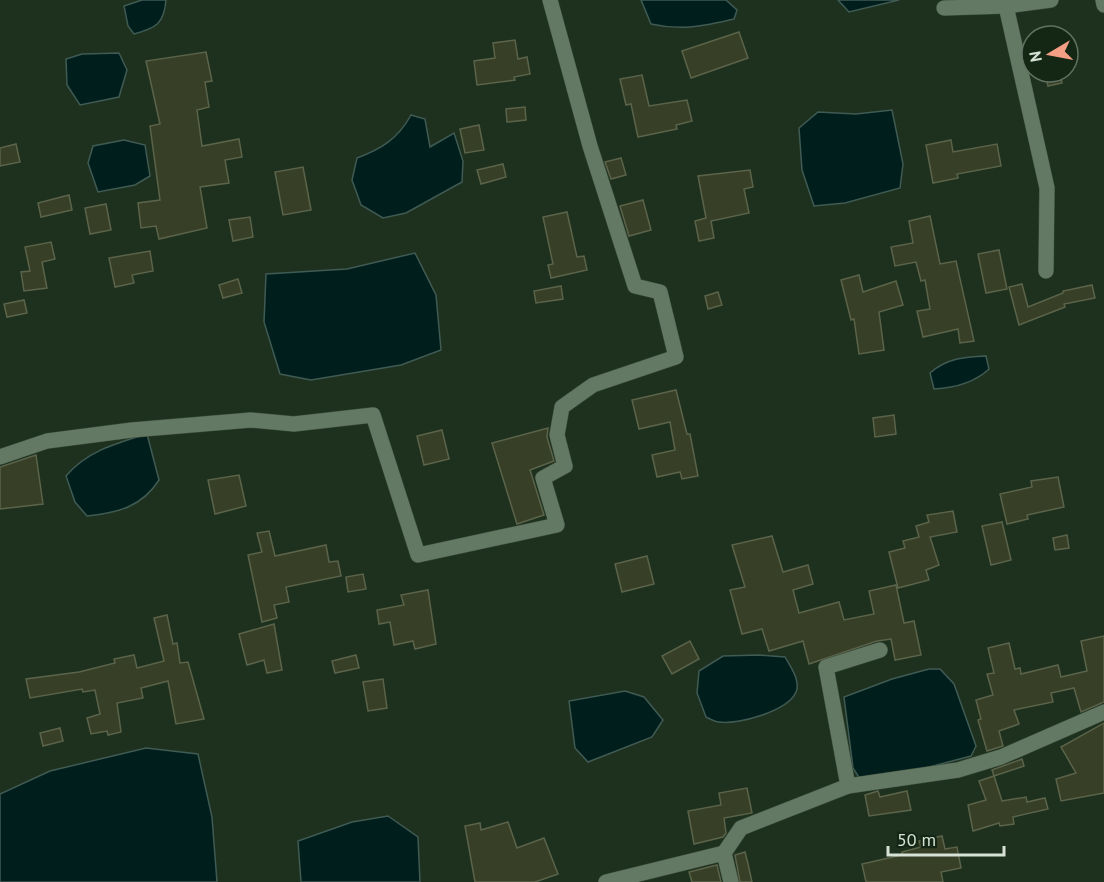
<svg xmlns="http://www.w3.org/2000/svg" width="1104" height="882" font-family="'PT Sans',sans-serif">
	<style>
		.water { fill: #001f1c; stroke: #405a54; stroke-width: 1.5 }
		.building { fill: #373f26; stroke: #5b644a; stroke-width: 1.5 }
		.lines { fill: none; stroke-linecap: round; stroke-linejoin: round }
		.minor-casing { stroke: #3d4d3d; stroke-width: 16 }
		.minor { stroke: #637963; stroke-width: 15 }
	</style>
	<rect width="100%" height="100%" fill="#1e311e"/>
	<g class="water">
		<path d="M 142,0 L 166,0 C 164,24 156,28 134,34 L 128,26 L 124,6 Z"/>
		<path d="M 641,0 L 726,0 L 737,10 L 734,19 C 704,26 681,31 651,24 Z"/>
		<polygon points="838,0 899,0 849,12"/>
		<polygon points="119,53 127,70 119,97 80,105 67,85 66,59 82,54"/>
		<polygon points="892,110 903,164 900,188 845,203 814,206 802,170 799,128 818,112 856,114"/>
		<path d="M 411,115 L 425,119 L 430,147 L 454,133 L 463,161 L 462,182 L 406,213 L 383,218 L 361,205 L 352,180 L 357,158 C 381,149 398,139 411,115 Z"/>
		<polygon points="124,140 145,145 150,176 135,185 98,192 88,163 93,146"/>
		<polygon points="415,253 436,295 441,350 401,365 311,380 280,374 264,322 266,274 347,269"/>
		<path d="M 986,356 L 989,369 C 974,383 953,388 934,389 L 930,373 C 947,358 964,357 986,356 Z"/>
		<path d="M 147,434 L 159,480 C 142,507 117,513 87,516 L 75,502 L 66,476 C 87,451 117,443 147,434 Z"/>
		<path d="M 759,655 L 785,657 C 790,666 801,681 796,692 C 788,711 738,725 719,722 C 715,722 710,719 706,717 L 697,693 L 699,671 L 723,656 Z"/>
		<polygon points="929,669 940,669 954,684 976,746 971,756 876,781 860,779 853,768 844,697 892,679"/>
		<polygon points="625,691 644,697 663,720 652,737 588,762 575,748 569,701"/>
		<polygon points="146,748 198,754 212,817 217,882 0,882 0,794 50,771"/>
		<polygon points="388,816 418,837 420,882 301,882 298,841 352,822"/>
	</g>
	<g class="building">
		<polygon points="739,32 748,58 691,78 682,51"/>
		<polygon points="515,40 518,59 527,57 530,74 514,77 515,80 477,85 474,61 495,58 493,43"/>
		<polygon points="206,52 212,81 205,82 209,107 197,110 202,146 239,139 242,157 225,160 229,183 200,187 207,228 159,239 156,226 141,228 138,203 160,200 150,126 160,124 146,61"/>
		<polygon points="1045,72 1060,72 1062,83 1048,86"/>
		<polygon points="642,75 649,106 687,100 692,121 676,125 677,129 638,137 631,104 626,105 620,79"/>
		<polygon points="525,107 526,120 507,122 506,109"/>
		<polygon points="479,125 484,150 465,153 460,129"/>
		<polygon points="951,140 953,152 997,144 1001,166 957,174 958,178 933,183 926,145"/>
		<polygon points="16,144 20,162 0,166 0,148"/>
		<polygon points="621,158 626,175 611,179 605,162"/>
		<polygon points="503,164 506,177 481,184 477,170"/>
		<polygon points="303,167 311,210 283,215 275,172"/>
		<polygon points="750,170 753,187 744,189 749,213 711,221 714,238 699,241 695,221 706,218 698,176"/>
		<polygon points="69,195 72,210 41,217 38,203"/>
		<polygon points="643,200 651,230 629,236 620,206"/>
		<polygon points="106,204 111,230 90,234 85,208"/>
		<polygon points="567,212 577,257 584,256 587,270 551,278 548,265 553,264 543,217"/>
		<polygon points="930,216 940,264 956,261 974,341 960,343 958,329 923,337 917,311 930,309 925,280 921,281 916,262 895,266 891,247 913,243 909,221"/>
		<polygon points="250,217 253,237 233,241 229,220"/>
		<polygon points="51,242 55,259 42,262 47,288 24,291 21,272 30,271 25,247"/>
		<polygon points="999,250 1007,289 986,293 978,254"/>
		<polygon points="150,251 153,271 132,275 134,283 115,287 109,258"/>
		<polygon points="859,275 863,292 896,281 903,305 879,312 884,350 859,354 854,319 851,320 841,280"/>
		<polygon points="238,279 242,293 223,298 219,285"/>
		<polygon points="1022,284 1028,307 1063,293 1063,291 1092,285 1095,298 1064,304 1065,307 1019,325 1009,287"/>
		<polygon points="561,286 563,299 536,303 534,291"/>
		<polygon points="718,292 722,305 708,309 705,296"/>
		<polygon points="24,300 27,313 7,317 4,304"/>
		<polygon points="676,390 687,434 690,434 698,476 682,479 680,472 657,477 652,455 675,450 670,422 639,429 632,400"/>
		<polygon points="894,415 896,434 875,437 873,418"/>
		<polygon points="548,428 547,437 554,461 530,470 544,515 517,524 492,443"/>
		<polygon points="442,430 449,459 424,465 417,436"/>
		<polygon points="36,455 43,504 0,509 0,467"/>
		<polygon points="239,475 246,506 215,514 208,480"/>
		<polygon points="1058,477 1064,507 1027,515 1028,519 1007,524 1000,494 1032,487 1031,481"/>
		<polygon points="953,511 957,532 930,537 939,565 926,570 929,580 898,588 889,552 905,548 903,541 919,537 916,526 929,522 927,515"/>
		<polygon points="1002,522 1011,560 991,565 982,526"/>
		<polygon points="269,531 275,556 326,545 329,562 338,561 341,576 286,587 289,602 274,605 277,618 262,622 248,555 262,552 257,533"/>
		<polygon points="1067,535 1069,548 1055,550 1053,538"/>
		<polygon points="772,536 783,572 808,565 813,584 793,590 799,613 839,602 844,620 874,614 869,591 896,585 904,623 914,621 921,655 895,660 891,639 877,641 809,664 803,641 769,651 762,629 742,634 730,590 745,587 732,545"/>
		<polygon points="647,556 654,584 622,592 615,564"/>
		<polygon points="363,574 366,589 348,592 346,577"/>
		<polygon points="428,590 436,644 415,649 413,641 394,645 390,622 379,624 377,610 404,605 401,595"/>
		<polygon points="167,615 173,644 177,643 180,663 188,662 204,719 176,724 168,681 141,688 143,698 117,703 121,732 108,735 107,731 91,734 87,718 100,714 95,690 83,692 82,689 30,698 26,679 79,672 115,663 114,659 134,655 137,668 164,661 154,618"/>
		<polygon points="274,624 282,670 267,673 264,660 247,665 239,634"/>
		<polygon points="1104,636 1104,702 1081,712 1074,688 1051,693 1053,702 1014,710 1019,724 999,731 1003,746 987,751 978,720 981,719 976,700 993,695 987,674 994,673 988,648 1009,643 1015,669 1020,668 1021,674 1058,665 1061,677 1087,671 1081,641"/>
		<polygon points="690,641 699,659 672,674 662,656"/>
		<polygon points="356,655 359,668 335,673 332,661"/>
		<polygon points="383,679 387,708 368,711 363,682"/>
		<polygon points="1104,723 1104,793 1061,801 1056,779 1076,773 1061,747"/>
		<polygon points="60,728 63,741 43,746 40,733"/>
		<polygon points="1022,759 1024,766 994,776 1002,801 1026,797 1027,802 1045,798 1048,809 1013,817 1014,824 1000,826 999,823 973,831 968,805 986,800 979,781 994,776 992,770"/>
		<polygon points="747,788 752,813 724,818 726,833 723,837 694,844 688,811 721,805 719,793"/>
		<polygon points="878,791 880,797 907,791 911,810 869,816 865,795"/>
		<polygon points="508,822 517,848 544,838 558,874 535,882 475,882 465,826 480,823 481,830"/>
		<polygon points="942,836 945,849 957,847 961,868 941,872 943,882 866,882 862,864 902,855 902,852 921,847 919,841"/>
		<polygon points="745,852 748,864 752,882 740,882 735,855"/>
		<polygon points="717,865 721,882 692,882 689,872"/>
	</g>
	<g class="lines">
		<defs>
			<g id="minor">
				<polyline points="1103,0 1104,5"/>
				<polyline points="1006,6 1047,188 1046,271"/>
				<polyline points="944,8 1006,6 1051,0"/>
				<polyline points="0,457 47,441 132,430 251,420 294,424 373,415 418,555 557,525 543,478 565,466 557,435 562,407 593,385 676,357 660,292 635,286 590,146 550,0"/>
				<polyline points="848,786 958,770 1001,757 1104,712"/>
				<polyline points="724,853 741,828 848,786 826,667 880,650"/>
				<polyline points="606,882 724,853 731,882"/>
			</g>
		</defs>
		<use href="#minor" class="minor-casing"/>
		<use href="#minor" class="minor"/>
	</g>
	<g transform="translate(1050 54) rotate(260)"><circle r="28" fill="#142715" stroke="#627262" stroke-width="1.5"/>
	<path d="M0-4.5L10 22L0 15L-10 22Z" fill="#f39f85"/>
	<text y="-9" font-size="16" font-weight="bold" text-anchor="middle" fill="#d6e2d6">N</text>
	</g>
	<path d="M888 846v9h116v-9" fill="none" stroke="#d6e2d6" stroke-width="3"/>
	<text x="897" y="846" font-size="18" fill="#d6e2d6" stroke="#142715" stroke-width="4.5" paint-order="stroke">50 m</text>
</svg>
